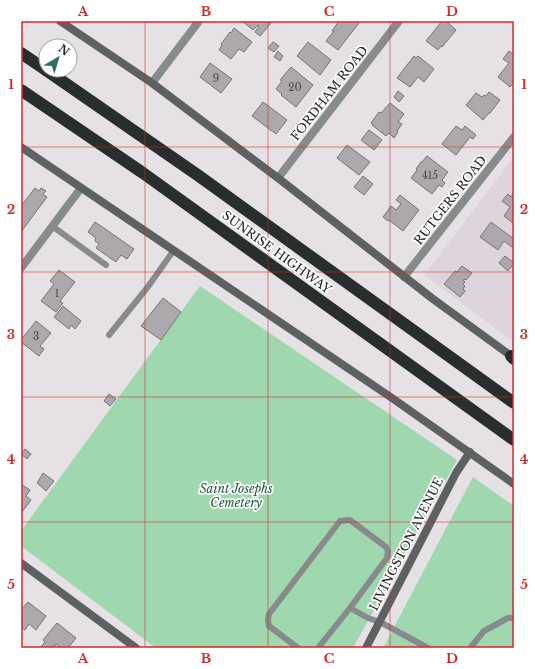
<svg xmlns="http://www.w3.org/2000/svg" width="535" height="669" font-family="'Libre Baskerville',serif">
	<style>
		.built { fill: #ddd4de }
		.green { fill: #9fd8af }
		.building { fill: #aca8ac; stroke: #777477 }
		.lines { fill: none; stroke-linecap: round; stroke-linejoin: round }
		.lane { stroke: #888b8b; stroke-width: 6 }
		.street { stroke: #888b8b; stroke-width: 8 }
		.secondary { stroke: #5d6162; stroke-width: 8 }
		.highway { stroke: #282d2d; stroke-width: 12 }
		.grid { fill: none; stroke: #d62828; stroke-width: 1; stroke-opacity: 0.55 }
		.labels { text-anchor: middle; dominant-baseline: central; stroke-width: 3.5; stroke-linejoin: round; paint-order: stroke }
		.number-label { font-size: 10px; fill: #494749 }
		.street-label { font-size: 12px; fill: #282728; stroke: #fff }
		.park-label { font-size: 12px; font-style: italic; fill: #205634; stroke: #fff }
		.neatline { fill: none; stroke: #d62828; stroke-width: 1.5 }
		.grid-label { font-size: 13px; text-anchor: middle; font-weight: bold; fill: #d62828 }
	</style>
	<rect width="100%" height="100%" fill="#e5e1e5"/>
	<polygon class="built" points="514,157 514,342 424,275"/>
	<g class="green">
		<polygon points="200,286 457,460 353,648 156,648 21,546 21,531"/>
		<polygon points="473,477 514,506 514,648 383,648"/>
	</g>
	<g class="building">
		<polygon points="242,21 269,21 271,23 260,36 255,32 259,26 258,25 253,30"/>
		<polygon points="339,21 357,21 359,23 338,50 326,41 334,31 332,31"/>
		<polygon points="442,21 446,21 456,30 442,47 441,46 438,50 426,41"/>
		<polygon points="234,28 252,42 244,52 239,49 231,59 219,50 222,45 221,44 230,32 231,33"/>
		<polygon points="273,42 279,46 274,52 268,48"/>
		<polygon points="308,42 331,60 320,75 297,56"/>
		<polygon points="278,51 283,56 280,61 274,57"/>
		<polygon points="509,51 514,55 514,82 510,87 498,77 509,63 503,59"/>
		<polygon points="414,56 416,58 418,56 434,69 424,82 418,77 410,87 397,78"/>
		<polygon points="210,63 232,79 221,93 200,77"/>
		<polygon points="291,67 313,85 296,107 281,95 282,94 276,89 282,81 280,80"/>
		<polygon points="398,91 404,96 399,102 394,97"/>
		<polygon points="489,92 500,100 490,113 489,113 483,120 466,105 476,93 482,97 484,95 486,96"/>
		<polygon points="263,102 287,120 276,134 252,116"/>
		<polygon points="390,103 404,114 398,122 402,124 397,131 398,132 394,138 389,133 386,136 372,125 373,124 371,123 379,112 381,113"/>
		<polygon points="456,126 462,130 465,126 476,135 473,139 470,137 456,155 442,144"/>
		<polygon points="369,130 382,140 374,150 361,140"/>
		<polygon points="347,145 370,162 359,175 337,158"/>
		<polygon points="427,156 448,172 442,180 445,183 442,187 439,185 432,194 411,178 417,170 416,169 421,162 422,162"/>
		<polygon points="363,176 373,184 364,195 354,187"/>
		<polygon points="35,188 39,191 41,188 46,191 43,194 47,197 21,232 21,206"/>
		<polygon points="514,192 514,224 504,216 510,207 502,201 508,194 511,197"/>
		<polygon points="400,195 419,210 403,231 389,220 388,221 383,217 391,206 396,210 401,204 396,200"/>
		<polygon points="95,222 134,249 127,259 121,255 116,262 96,248 99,244 95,241 96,238 88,232"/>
		<polygon points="491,222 514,239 514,244 512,247 504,241 498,250 480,237"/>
		<polygon points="505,256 514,263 508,271 499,263"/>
		<polygon points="462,266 472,273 466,280 465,279 463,280 465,282 463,284 465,286 463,289 465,291 460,297 444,284 455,271 457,272"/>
		<polygon points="59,270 75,282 60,301 63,303 56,312 41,301 54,284 50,281"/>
		<polygon points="163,298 181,312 161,340 141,326"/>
		<polygon points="63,306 81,321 75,329 71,325 69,329 54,317"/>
		<polygon points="36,321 51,333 40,346 44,349 39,356 21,342 21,340"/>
		<polygon points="109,394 116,399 110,406 104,401"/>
		<polygon points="25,449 31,454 27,459 21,454"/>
		<polygon points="43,473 54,481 46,491 37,483"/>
		<polygon points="21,484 30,490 26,496 31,500 22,512"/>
		<polygon points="28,602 46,616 36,630 29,624 25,630 21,627 21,623 23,620 21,619 21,610"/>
		<polygon points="57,623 76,638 68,648 61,648 56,644 54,647 53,646 52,648 42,648 41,647 45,642 43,640"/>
	</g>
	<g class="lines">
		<g class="lane">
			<polyline points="52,226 106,265"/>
			<polyline points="109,335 147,288 174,250"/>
			<polyline points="350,608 368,618 380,622 428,648"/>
			<polyline points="298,648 269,626 268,620 269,614 340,521 350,520 386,547 388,551 387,558 350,608 318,648"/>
			<polyline points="470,648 484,631 508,618 514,618"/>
		</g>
		<g class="street">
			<polyline points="152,83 199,21"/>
			<polyline points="278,178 399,21"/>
			<polyline points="21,268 81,188"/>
			<polyline points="404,277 514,137"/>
		</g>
		<g class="secondary">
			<polyline points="60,21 152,83 278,178 433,299 514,358"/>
			<polyline points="21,147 392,398 514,484"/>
			<polyline points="21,563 136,648"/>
			<polyline points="366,648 456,473 470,452"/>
		</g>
		<g class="highway">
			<polyline points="21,53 46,70"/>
			<polyline points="46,70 199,176 514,403"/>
			<polyline points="21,90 143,173 514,440"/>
			<polyline points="511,356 514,359"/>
		</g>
	</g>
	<path class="grid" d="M 145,21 L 145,648M 268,21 L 268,648M 390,21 L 390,648M 21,147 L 514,147M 21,272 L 514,272M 21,397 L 514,397M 21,522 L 514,522"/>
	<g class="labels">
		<g class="number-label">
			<text x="216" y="78">9</text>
			<text x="295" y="87">20</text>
			<text x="430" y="175">415</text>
			<text x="57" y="293">1</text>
			<text x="36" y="336">3</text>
		</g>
		<g class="street-label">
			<text transform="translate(329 93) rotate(-52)">FORDHAM ROAD</text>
			<text transform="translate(450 200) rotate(-52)">RUTGERS ROAD</text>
			<text transform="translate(277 252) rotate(36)">SUNRISE HIGHWAY</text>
			<text transform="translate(406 544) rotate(-63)">LIVINGSTON AVENUE</text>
		</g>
		<g class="park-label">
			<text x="236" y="488">Saint Josephs<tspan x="236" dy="14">Cemetery</tspan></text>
		</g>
	</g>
	<rect width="535" height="669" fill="none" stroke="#ffffff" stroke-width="44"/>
	<g transform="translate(58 58) rotate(38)"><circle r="19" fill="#ffffff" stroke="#a9a9a9"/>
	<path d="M0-3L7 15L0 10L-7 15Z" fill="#306f5c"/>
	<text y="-6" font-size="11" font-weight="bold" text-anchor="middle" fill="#282728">N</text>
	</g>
	<rect x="22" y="22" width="491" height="625" class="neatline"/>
	<g class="grid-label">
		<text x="83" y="16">A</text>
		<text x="206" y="16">B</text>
		<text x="329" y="16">C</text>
		<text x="452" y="16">D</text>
		<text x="11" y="89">1</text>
		<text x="524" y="89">1</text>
		<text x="11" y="214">2</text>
		<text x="524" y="214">2</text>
		<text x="11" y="339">3</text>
		<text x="524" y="339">3</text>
		<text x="11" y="464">4</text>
		<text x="524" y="464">4</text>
		<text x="11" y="589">5</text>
		<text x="524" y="589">5</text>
		<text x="83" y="663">A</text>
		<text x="206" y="663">B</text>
		<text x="329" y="663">C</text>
		<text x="452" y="663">D</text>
	</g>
</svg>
